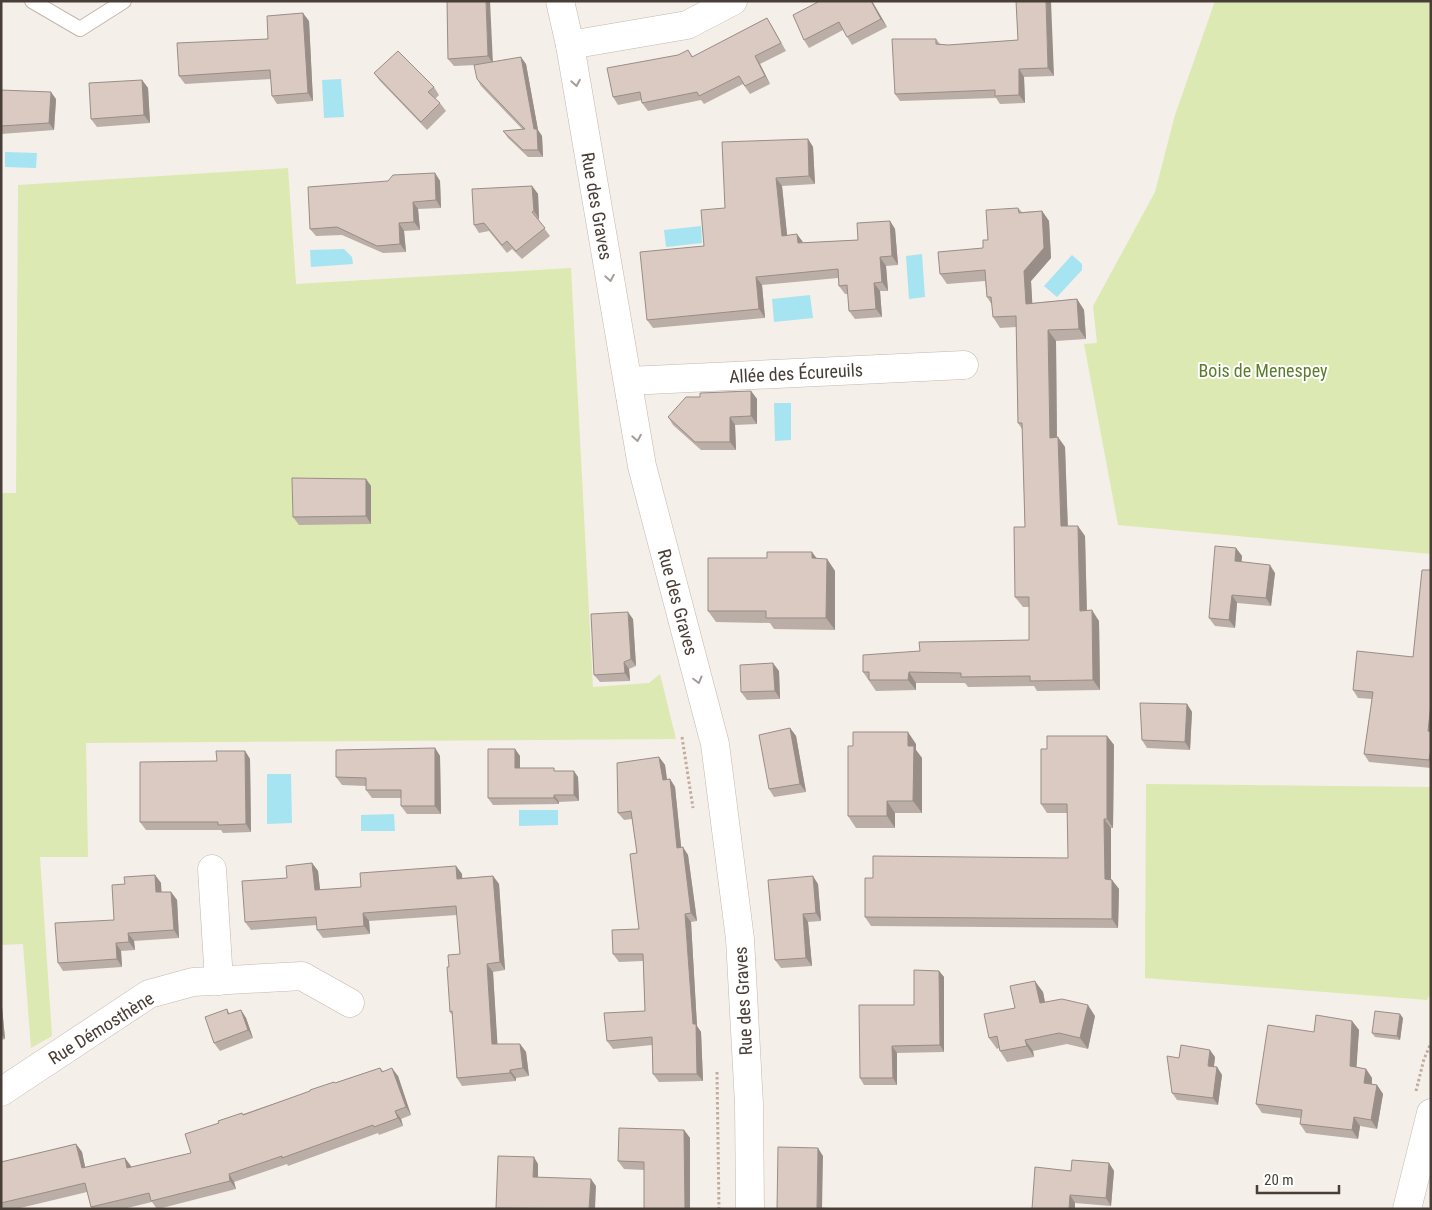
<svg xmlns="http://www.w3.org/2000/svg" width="1432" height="1210" font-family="'Roboto Condensed',sans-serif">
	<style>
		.green { fill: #dde9b2 }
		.water { fill: #a6e4f1 }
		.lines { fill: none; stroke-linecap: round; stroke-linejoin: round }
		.service-casing { stroke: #c3b7ae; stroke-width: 16 }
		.minor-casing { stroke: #c3b7ae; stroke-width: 29 }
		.tertiary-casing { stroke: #c3b7ae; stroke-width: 29 }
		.path { stroke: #c2ac9d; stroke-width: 3; stroke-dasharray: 2.5 2.5; stroke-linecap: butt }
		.service { stroke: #fff; stroke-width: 14 }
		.minor { stroke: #fff; stroke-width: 28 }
		.tertiary { stroke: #fff; stroke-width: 28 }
		.wall { fill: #bbaea6 }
		.shaded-wall { fill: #998d87 }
		.building { fill: #dacac1; stroke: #998d87 }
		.oneway { stroke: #a49e9b }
		.labels { text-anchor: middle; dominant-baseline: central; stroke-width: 4; stroke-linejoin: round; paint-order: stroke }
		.street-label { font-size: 18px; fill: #493e37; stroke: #fff }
		.park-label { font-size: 18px; fill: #5b7c29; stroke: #fff }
	</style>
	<rect width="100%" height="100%" fill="#f5efe9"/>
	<g class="green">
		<polygon points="1215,1 1431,1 1431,554 1118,525 1084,344 1097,343 1093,306 1155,192 1175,115"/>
		<polygon points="288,168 296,284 571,268 593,687 649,683 660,674 676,739 86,743 88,857 40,857 52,1036 31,1048 23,944 1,945 1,493 16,493 18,185"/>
		<polygon points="1146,784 1431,787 1431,993 1427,1000 1145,978"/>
	</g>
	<g class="water">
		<polygon points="341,79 344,117 324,118 322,80"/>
		<polygon points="5,152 37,153 36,168 5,167"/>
		<polygon points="701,226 702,243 666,247 664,230"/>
		<polygon points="344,249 352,257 353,264 311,267 310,250"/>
		<polygon points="922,254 925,297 909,299 906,256"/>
		<polygon points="1072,255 1082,264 1082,270 1057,297 1044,286"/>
		<polygon points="810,295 813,318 774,322 772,299"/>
		<polygon points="774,403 791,403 791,440 775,441"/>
		<polygon points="267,774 291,774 292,823 267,824"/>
		<polygon points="519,810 558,810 558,825 519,826"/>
		<polygon points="394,814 395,831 361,831 361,815"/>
	</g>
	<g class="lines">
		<defs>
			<polyline id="service" points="32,1 80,29 124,1"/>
			<g id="minor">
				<polyline points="570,45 687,25 733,1"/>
				<polyline points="628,381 964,365"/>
				<polyline points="212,869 219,981"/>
				<polyline points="1,1092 149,994 193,982 302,976 350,1003"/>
			</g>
			<g id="tertiary">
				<polyline points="560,1 570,45 642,466 715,744 740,939 749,1104 750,1209"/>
				<polyline points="1407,1209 1431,1113"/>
			</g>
		</defs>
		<use href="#service" class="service-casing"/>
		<use href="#minor" class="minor-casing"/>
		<use href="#tertiary" class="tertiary-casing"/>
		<g class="path">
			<polyline points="682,737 693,808"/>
			<polyline points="717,1072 719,1209"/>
			<polyline points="1416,1091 1424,1059 1431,1043"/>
		</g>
		<use href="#service" class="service"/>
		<use href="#minor" class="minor"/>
		<use href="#tertiary" class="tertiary"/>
	</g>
	<g class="wall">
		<polygon points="447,1 493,62 526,64 538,130 542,136 543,157 528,157 508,138 503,131 523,130 481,86 477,79 476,65 454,66 448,59"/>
		<polygon points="872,1 887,27 852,45 843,30 809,48 804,40"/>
		<polygon points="1016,1 1054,76 1024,77 1025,103 1000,104 996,98 900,101 895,94 936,39 940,44 948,45 1018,40"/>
		<polygon points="767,18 772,26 786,51 760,64 770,84 750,94 743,84 704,104 701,100 648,111 642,103 642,100 618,105 613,97 688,50 693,57"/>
		<polygon points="309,21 313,101 277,104 272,96 271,79 185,84 179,76"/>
		<polygon points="374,73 434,87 439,95 435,99 440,103 446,111 427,130 380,81"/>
		<polygon points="142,80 148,88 150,123 97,127 91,119"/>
		<polygon points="1,90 56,99 54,130 1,134"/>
		<polygon points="808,139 813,147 815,184 782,186 787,235 803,243 858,240 890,221 895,229 898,265 886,266 888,291 880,291 882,317 855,319 849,311 848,294 845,294 839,286 838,278 762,285 765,318 653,328 647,320 704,246 725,208"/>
		<polygon points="435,173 440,181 441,208 418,209 420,230 404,231 406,252 383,253 342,235 316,236 310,229 388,181"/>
		<polygon points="532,186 538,194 539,219 538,220 550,236 522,259 512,249 507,253 489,231 479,233 474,225"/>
		<polygon points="1018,208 1022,212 1042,211 1049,221 1051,258 1031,281 1032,303 1077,299 1084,310 1086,339 1056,341 1057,437 1065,447 1068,526 1085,536 1087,611 1099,621 1100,690 1037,691 1034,686 968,687 965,683 916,683 916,690 876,691 863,672 920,651 1029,640 1029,607 1023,607 1015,597 1025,527 1022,429 1018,423 1016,327 1000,328 993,317 992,305 987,297 985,281 947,284 940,274 983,248 988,240"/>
		<polygon points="751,391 757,399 757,424 735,425 736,450 701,450 673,425 668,417 700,397"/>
		<polygon points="366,479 371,486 371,524 299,525 293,517"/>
		<polygon points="1236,548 1242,556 1241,562 1275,573 1271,606 1237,603 1235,628 1215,626 1209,618"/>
		<polygon points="827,559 835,571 835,630 774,629 770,623 716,622 708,611"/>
		<polygon points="1431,570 1431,768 1369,762 1364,754 1372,699 1358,698 1353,690 1413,657"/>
		<polygon points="633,619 636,666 629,669 630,681 600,682 594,675"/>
		<polygon points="779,671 780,699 747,700 741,692"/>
		<polygon points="1187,704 1192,712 1190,750 1147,748 1142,740"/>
		<polygon points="790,728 796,736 806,792 774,797 769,789"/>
		<polygon points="1107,736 1114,745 1113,828 1111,828 1111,879 1119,889 1118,928 871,926 865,917 873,878 1068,858 1068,813 1047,813 1041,804 1047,749"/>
		<polygon points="916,744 916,750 922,758 922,813 895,813 895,828 856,828 848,816 853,746"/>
		<polygon points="435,748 440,756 441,814 407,814 401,806 401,798 372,798 366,790 366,786 342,785 336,777"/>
		<polygon points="515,749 520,756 520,768 556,771 578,777 579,801 559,802 559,804 493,805 488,798"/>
		<polygon points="245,751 250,759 251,832 223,833 221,830 146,830 140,822"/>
		<polygon points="659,757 665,765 667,779 670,779 675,787 681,847 688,855 697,921 691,922 697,1026 701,1032 703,1081 659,1082 653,1074 652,1045 613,1049 607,1041 645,1011 643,961 619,962 613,954 639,929 637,853 632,819 624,820 618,813"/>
		<polygon points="312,863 318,871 320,890 361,887 456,866 462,874 462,878 493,876 499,884 505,970 493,972 497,1044 520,1044 526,1052 529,1076 516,1078 516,1081 462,1086 457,1078 453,1016 450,1012 449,967 460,954 457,915 369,921 370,934 323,938 317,930 317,925 251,930 245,922 287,878"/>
		<polygon points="155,875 161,883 161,892 171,892 177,900 179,938 134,941 135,950 121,951 122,967 63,971 58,963 114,920 125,884"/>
		<polygon points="818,884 821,921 808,922 812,966 781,968 775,960"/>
		<polygon points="939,971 944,977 944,1052 897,1053 897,1085 864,1085 860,1078"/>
		<polygon points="1043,992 1045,1002 1095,1016 1088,1049 1067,1044 1033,1051 1034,1057 1007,1062 1000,1051 999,1048 997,1049 989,1038 1015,1008"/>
		<polygon points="1,996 5,1039 1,1040"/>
		<polygon points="227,1009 230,1014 241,1010 246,1018 253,1038 220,1051 214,1043"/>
		<polygon points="1403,1018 1400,1040 1375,1037 1372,1033"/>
		<polygon points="1352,1021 1359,1030 1356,1067 1366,1069 1372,1078 1372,1084 1377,1085 1383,1094 1377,1129 1360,1126 1358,1139 1306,1133 1300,1124 1301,1118 1262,1113 1256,1104 1314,1032"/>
		<polygon points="1215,1057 1214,1067 1217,1067 1222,1075 1218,1105 1177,1100 1172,1093 1179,1058"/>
		<polygon points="380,1068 383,1071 398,1076 411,1115 401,1119 403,1126 379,1135 378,1133 288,1166 287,1164 234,1182 236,1189 158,1209 157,1209 152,1202 123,1209 92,1209 91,1207 87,1192 16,1209 1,1209 1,1162 76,1144 82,1152 85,1167 131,1166 131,1167 191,1153 243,1114"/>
		<polygon points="684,1130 690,1138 690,1209 644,1209 644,1170 624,1169 618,1161"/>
		<polygon points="1109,1163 1114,1171 1111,1206 1075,1203 1032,1209 1071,1171"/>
	</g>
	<g class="shaded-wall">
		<polygon points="486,1 490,1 493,64 488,56"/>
		<polygon points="871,1 872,1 887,27 881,19"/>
		<polygon points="1046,1 1051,1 1054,76 1048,68"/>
		<polygon points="303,13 309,21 313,101 308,93"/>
		<polygon points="755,56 760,64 770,84 765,76"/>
		<polygon points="521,57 526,64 538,130 542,136 543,157 538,150"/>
		<polygon points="1019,69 1024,77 1025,103 1019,95"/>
		<polygon points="142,80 148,88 150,123 144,115"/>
		<polygon points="51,92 56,99 54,130 49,123"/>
		<polygon points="808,139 813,147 815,184 809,176"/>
		<polygon points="435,173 440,181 441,208 436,200"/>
		<polygon points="776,178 782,186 788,244 782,236"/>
		<polygon points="532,186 538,194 539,219 534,211"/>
		<polygon points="413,202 418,209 420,230 414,222"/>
		<polygon points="1042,211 1049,221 1051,258 1031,281 1033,314 1026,304 1024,271"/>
		<polygon points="890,221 895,229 898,265 892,256"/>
		<polygon points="399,223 404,231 406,252 400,244"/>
		<polygon points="797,234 803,242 798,243"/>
		<polygon points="880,257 886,266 888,291 882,282"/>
		<polygon points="756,277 762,285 765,318 759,309"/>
		<polygon points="874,283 880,291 882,317 876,309"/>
		<polygon points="1077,299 1084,310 1086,339 1079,329"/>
		<polygon points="1048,330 1056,341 1057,448 1050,438"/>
		<polygon points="751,391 757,399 757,424 751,416"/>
		<polygon points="730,417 735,425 736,450 730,442"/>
		<polygon points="1058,437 1065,447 1068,537 1061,526"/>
		<polygon points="366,479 371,486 371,524 366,516"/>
		<polygon points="1078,526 1085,536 1087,621 1080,611"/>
		<polygon points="1236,548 1242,556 1241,569 1235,561"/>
		<polygon points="812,552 821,564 812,558"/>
		<polygon points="827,559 835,571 835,630 826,618"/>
		<polygon points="1270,565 1275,573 1271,606 1266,598"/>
		<polygon points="1232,595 1237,603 1235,628 1229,620"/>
		<polygon points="1092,610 1099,621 1100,690 1093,680"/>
		<polygon points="628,612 633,619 636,666 631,659"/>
		<polygon points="624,662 629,669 630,681 625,673"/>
		<polygon points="773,663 779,671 780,699 775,691"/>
		<polygon points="909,672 916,683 916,690 908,680"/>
		<polygon points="1187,704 1192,712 1190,750 1185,742"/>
		<polygon points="1431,704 1431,735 1428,731"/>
		<polygon points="790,728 796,736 806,792 800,784"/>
		<polygon points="908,732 916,744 916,750 922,758 922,813 913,801 908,746"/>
		<polygon points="1107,736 1114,745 1113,828 1107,819"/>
		<polygon points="435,748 440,756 441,814 435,806"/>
		<polygon points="1431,748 1431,763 1429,760"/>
		<polygon points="515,749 520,756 520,775 515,768"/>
		<polygon points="245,751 250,759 251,832 246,824"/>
		<polygon points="659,757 665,765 668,788 663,780"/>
		<polygon points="574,771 578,777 579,801 574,795"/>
		<polygon points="670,779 675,787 682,855 677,848"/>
		<polygon points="554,795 559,802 559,804 554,798"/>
		<polygon points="887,801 895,813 895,828 887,816"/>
		<polygon points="1104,819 1111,828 1111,888 1105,879"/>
		<polygon points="683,847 688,855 697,921 691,913"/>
		<polygon points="312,863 318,871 321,898 315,890"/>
		<polygon points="456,866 462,874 463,887 457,879"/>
		<polygon points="155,875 161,883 162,900 156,892"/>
		<polygon points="493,876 499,884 505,970 500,962"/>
		<polygon points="813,876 818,884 821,921 816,913"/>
		<polygon points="1112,880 1119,889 1118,928 1112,919"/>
		<polygon points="171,892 177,900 179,938 174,930"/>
		<polygon points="363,913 369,921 370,934 364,926"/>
		<polygon points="685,914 691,922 697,1026 701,1032 703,1081 697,1074 693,1024"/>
		<polygon points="803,914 808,922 812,966 806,958"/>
		<polygon points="128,933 134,941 135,950 129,942"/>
		<polygon points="116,943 121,951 122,967 117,959"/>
		<polygon points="487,964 493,972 498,1052 492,1044"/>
		<polygon points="939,971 944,977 944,1052 940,1045"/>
		<polygon points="1035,981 1043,992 1047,1013 1040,1003"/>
		<polygon points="1,996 5,1039 1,1034"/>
		<polygon points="1088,1005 1095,1016 1088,1049 1080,1038"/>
		<polygon points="241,1010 246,1018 253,1038 248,1030"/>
		<polygon points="1400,1014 1403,1018 1400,1040 1397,1036"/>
		<polygon points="1352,1021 1359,1030 1356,1075 1350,1066"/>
		<polygon points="1025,1040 1033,1051 1034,1057 1027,1046"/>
		<polygon points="520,1044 526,1052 529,1076 523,1068"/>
		<polygon points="892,1046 897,1053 897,1085 893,1078"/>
		<polygon points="1210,1050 1215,1057 1213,1073 1208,1066"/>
		<polygon points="1217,1067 1222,1075 1218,1105 1213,1098"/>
		<polygon points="392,1068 398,1076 411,1115 406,1107"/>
		<polygon points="1366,1069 1372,1078 1371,1092 1364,1083"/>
		<polygon points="510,1070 516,1078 516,1081 510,1073"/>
		<polygon points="1377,1085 1383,1094 1377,1129 1371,1120"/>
		<polygon points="395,1111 401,1119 403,1126 398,1118"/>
		<polygon points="1354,1117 1360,1126 1358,1139 1352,1130"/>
		<polygon points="684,1130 690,1138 690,1209 685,1209"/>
		<polygon points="76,1144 82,1152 87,1176 82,1168"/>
		<polygon points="818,1148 823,1156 822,1209 817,1209"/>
		<polygon points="534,1157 538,1164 538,1184 533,1177"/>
		<polygon points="125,1158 131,1166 133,1176 127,1168"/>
		<polygon points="1109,1163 1114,1171 1111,1206 1106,1198"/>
		<polygon points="229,1174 234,1182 236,1189 230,1181"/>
		<polygon points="591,1179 596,1186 595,1209 589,1209"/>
		<polygon points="1070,1195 1075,1203 1075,1209 1069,1209"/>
	</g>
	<g class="building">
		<polygon points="447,1 486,1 488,56 448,59"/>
		<polygon points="818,1 871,1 881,19 847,37 839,22 804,40 793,15 818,2"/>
		<polygon points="1016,1 1046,1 1048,68 1019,69 1019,95 995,96 995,90 895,94 892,39 936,39 936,44 948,45 1018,40"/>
		<polygon points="303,13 308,93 272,96 270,70 179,76 177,43 268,39 267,16"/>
		<polygon points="767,18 781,43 755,56 765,76 745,86 739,76 699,96 697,92 642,103 640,92 613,97 607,68 678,55 688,50 692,57"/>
		<polygon points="398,51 434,87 428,92 440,103 421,122 374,73"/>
		<polygon points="521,57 534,129 537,129 538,150 523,150 503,131 525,129 477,79 474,65"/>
		<polygon points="142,80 144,115 91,119 89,83"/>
		<polygon points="1,90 51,92 49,123 1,126"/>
		<polygon points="808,139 809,176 776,178 782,236 797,234 798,243 858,240 857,223 890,221 892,256 880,257 882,282 874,283 876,309 849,311 847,285 839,286 838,269 756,277 759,309 647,320 640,252 704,246 701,210 725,208 722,142"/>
		<polygon points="435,173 436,200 413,202 414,222 399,223 400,244 377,246 337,227 310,229 308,187 388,181 393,175"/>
		<polygon points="532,186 534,211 532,212 545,228 516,251 507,241 502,245 484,223 474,225 472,189"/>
		<polygon points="1018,208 1019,213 1042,211 1044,248 1024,271 1026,304 1077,299 1079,329 1048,330 1050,438 1058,437 1061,526 1078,526 1080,611 1092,610 1093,680 1030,681 1030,676 961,677 961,673 909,672 908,680 869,680 869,672 863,672 863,655 920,651 919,642 1029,640 1029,597 1015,597 1014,527 1025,527 1022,423 1018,423 1016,316 993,317 991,297 987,297 985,270 940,274 938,252 983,248 983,240 988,240 986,210"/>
		<polygon points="751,391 751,416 730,417 730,442 695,442 668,417 686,397 700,397 700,393"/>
		<polygon points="292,478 366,479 366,516 293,517"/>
		<polygon points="1215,546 1236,548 1235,561 1270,565 1266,598 1232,595 1229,620 1209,618"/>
		<polygon points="767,552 812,552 812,558 827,559 826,618 766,618 766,611 708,611 708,558 767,558"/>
		<polygon points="1422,570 1431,570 1431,704 1428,731 1431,732 1431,749 1429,760 1364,754 1373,692 1353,690 1357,651 1413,657"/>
		<polygon points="628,612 631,659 624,662 625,673 594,675 591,614"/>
		<polygon points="773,663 775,691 741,692 740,665"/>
		<polygon points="1140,703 1187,704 1185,742 1142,740"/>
		<polygon points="790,728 800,784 769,789 759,735"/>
		<polygon points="853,732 908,732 908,746 914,746 913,801 887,801 887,816 848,816 848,746 853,746"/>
		<polygon points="1047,736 1107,736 1107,819 1104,819 1105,879 1112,880 1112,919 865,917 865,878 873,878 873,856 1068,858 1067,804 1041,804 1041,749 1047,749"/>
		<polygon points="435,748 435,806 401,806 401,790 366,790 366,778 336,777 336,750"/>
		<polygon points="488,749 515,749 515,768 554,768 554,771 574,771 574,795 554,795 554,798 488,798"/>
		<polygon points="216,751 245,751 246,824 218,825 218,822 140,822 140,762 217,761"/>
		<polygon points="659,757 663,780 670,779 677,848 683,847 691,913 685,914 693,1024 696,1024 697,1074 653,1074 652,1037 607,1041 604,1013 645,1011 643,954 613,954 612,930 639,929 630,854 637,853 631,811 618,813 617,763"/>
		<polygon points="312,863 315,890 361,887 360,873 456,866 457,879 493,876 500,962 487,964 492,1044 520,1044 523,1068 510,1070 510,1073 457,1078 452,1011 450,1012 447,967 449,967 448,955 460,954 456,906 363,913 364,926 317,930 316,917 245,922 242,881 287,878 286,866"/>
		<polygon points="155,875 156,892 171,892 174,930 128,933 129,942 116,943 117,959 58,963 55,923 114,920 112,885 125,884 124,877"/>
		<polygon points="813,876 816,913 803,914 806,958 775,960 768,880"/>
		<polygon points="914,970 939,971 940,1045 892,1046 893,1078 860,1078 859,1005 914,1005"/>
		<polygon points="1035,981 1040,1003 1062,999 1088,1005 1080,1038 1059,1033 1025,1040 1027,1046 1000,1051 997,1036 989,1038 984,1014 1015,1008 1010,986"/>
		<polygon points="227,1009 228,1014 241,1010 248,1030 214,1043 205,1017"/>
		<polygon points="1375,1011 1400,1014 1397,1036 1372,1033"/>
		<polygon points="1316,1015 1352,1021 1350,1066 1366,1069 1364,1083 1377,1085 1371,1120 1354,1117 1352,1130 1300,1124 1302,1110 1256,1104 1268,1025 1314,1032"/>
		<polygon points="1181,1045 1210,1050 1208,1066 1217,1067 1213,1098 1172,1093 1167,1056 1179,1058"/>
		<polygon points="380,1068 382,1072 392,1068 406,1107 395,1111 398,1118 374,1127 373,1125 282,1158 282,1156 229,1174 230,1181 151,1201 149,1193 91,1207 85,1183 1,1203 1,1162 76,1144 82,1168 125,1158 127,1168 191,1153 185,1134 219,1123 218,1121 242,1113 243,1115 310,1091 310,1090 334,1082 335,1083"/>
		<polygon points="619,1128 684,1130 685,1209 644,1209 644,1162 618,1161"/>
		<polygon points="778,1147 818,1148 817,1208 841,1209 777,1209"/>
		<polygon points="498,1156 534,1157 533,1177 591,1179 589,1209 496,1208"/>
		<polygon points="1072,1160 1109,1163 1106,1198 1070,1195 1069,1209 1032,1209 1035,1167 1071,1171"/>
	</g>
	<defs><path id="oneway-chevron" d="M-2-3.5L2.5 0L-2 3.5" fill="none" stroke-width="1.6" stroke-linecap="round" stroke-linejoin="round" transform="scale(1.25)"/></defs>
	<g class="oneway">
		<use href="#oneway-chevron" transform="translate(576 83) rotate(80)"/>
		<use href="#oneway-chevron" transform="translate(610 278) rotate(80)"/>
		<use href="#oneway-chevron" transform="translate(637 438) rotate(80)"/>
		<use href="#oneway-chevron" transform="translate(698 680) rotate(75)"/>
	</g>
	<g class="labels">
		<g class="street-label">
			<text transform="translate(597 206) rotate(80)">Rue des Graves</text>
			<text transform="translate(796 373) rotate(-3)">Allée des Écureuils</text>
			<text transform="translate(678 602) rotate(75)">Rue des Graves</text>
			<text transform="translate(743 1001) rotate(-93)">Rue des Graves</text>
			<text transform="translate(101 1028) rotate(-32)">Rue Démosthène</text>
		</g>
		<g class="park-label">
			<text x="1263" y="370">Bois de Menespey</text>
		</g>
	</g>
	<rect width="1432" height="1210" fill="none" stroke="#493e37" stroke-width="5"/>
	<path d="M1257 1185v8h82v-8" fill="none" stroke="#493e37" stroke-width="2.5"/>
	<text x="1264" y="1185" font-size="15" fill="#493e37" stroke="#ffffff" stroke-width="4" paint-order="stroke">20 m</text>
</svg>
